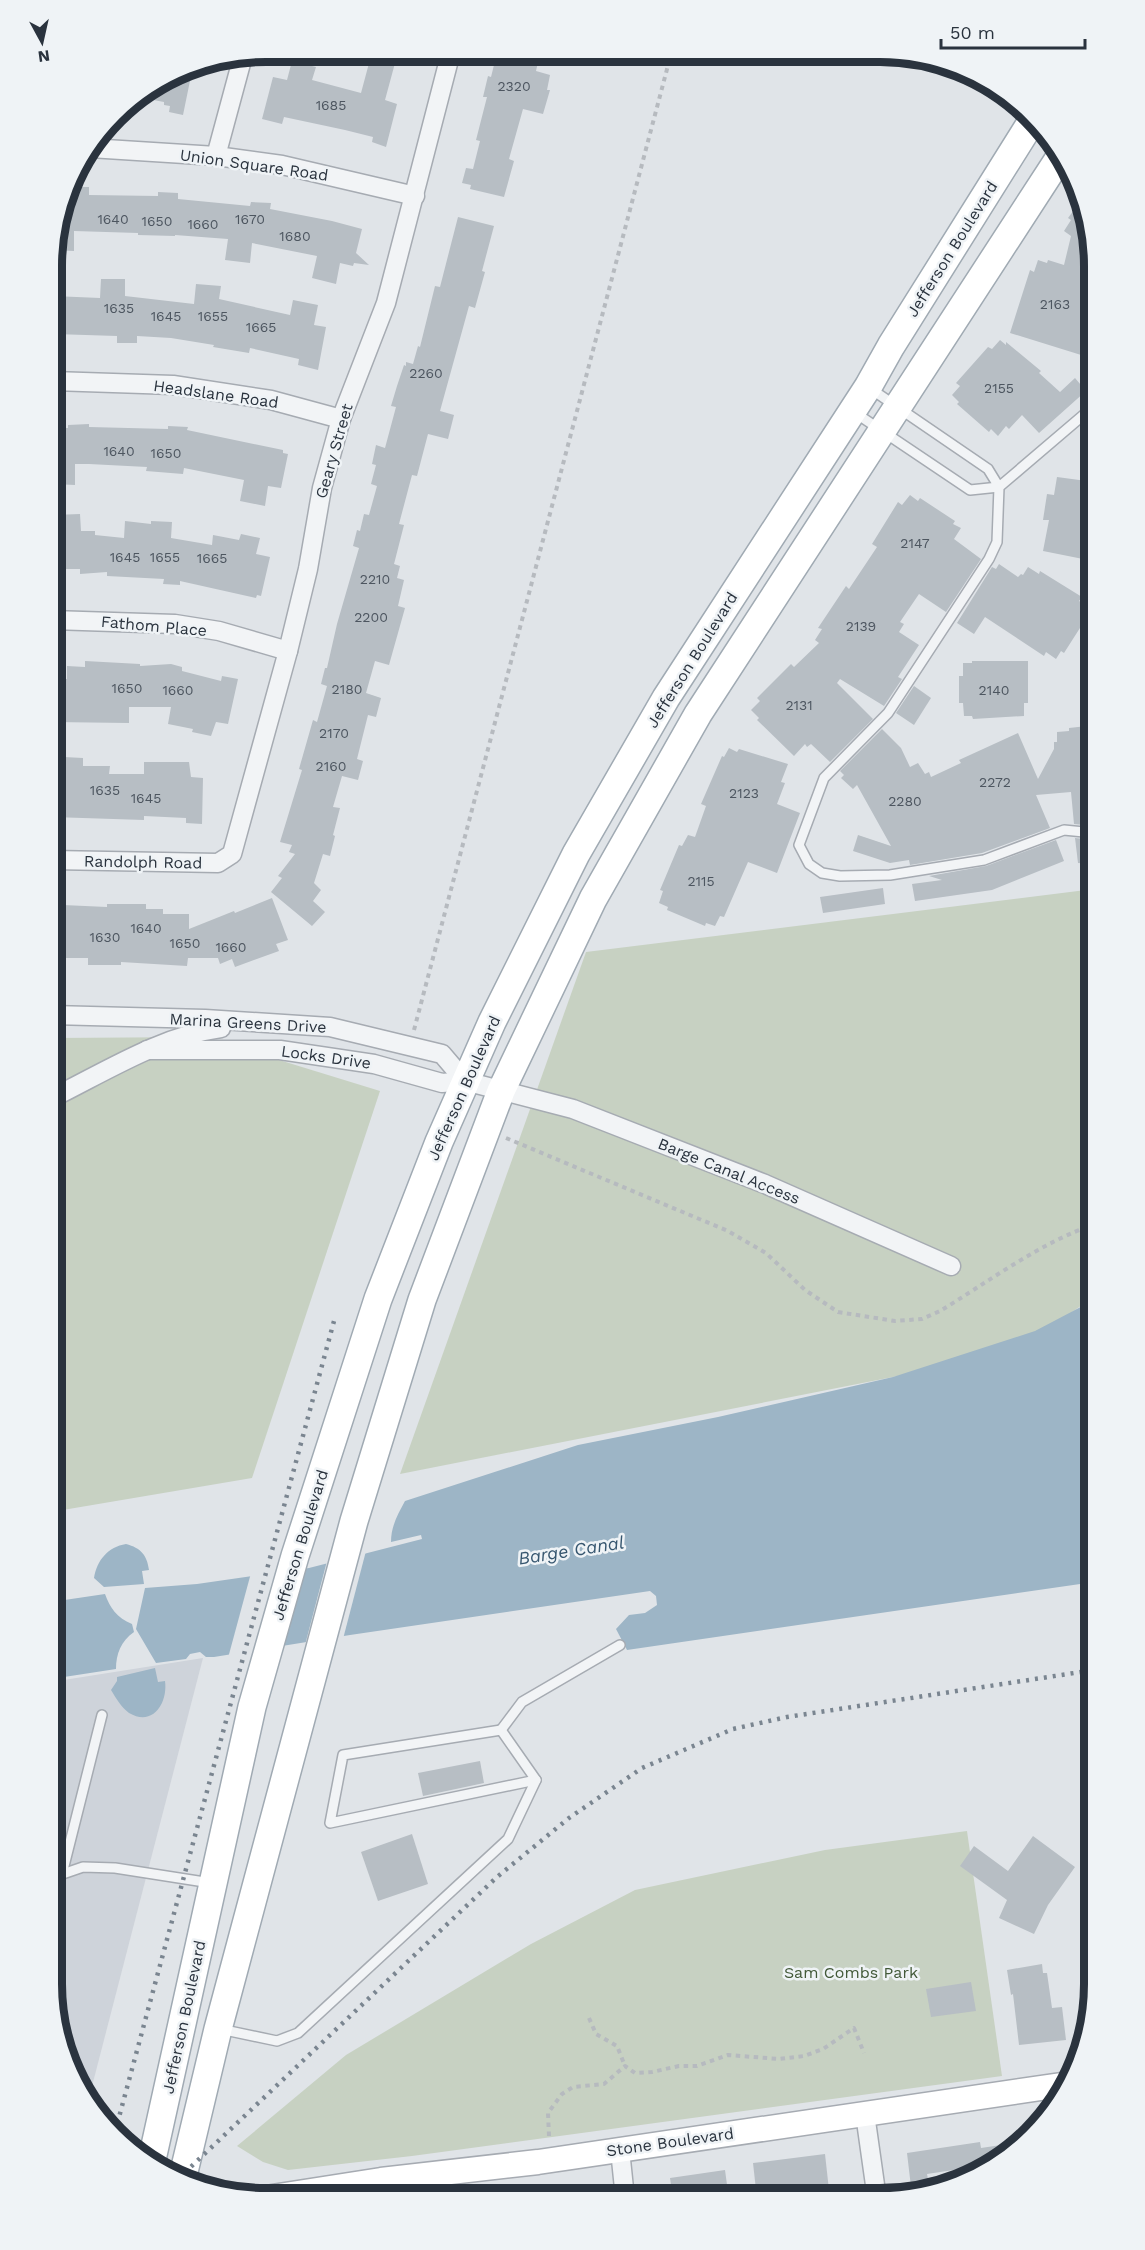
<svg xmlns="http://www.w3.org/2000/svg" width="1145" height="2250" font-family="'Work Sans',sans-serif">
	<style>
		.built { fill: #ced3da }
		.green { fill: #c7d1c2 }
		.water { fill: #9db5c6 }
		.pier { fill: #e0e4e8 }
		.building { fill: #b7bec4 }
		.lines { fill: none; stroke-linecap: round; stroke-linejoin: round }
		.lane-casing { stroke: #a6abb2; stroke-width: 12 }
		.street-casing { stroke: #a6abb2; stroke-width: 21 }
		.secondary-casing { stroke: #a6abb2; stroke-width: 27 }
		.primary-casing { stroke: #a0aab3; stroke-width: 30 }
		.path { stroke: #b6babf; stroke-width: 4; stroke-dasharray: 4.5 4.5; stroke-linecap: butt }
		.lane { stroke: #f2f4f6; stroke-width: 9 }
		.street { stroke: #f2f4f6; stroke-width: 18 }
		.secondary { stroke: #fff; stroke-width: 24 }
		.primary { stroke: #fff; stroke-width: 27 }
		.rail { stroke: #7a8590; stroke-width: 4.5; stroke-dasharray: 3 6; stroke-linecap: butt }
		.labels { text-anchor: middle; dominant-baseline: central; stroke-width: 5; stroke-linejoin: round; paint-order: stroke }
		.number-label { font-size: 14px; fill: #4d5660 }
		.street-label { font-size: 16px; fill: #2a333e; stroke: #eff3f6 }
		.park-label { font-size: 16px; fill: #425938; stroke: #eff3f6 }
		.water-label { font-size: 18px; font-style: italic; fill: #36566f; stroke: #eff3f6 }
		.rim { fill: none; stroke: #2a333e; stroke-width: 8 }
	</style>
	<rect width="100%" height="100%" fill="#e0e4e8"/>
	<polygon class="built" points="203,1658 90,2094 62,2053 51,1984 51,1682"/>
	<g class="green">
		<polygon points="1094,889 1094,1297 1010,1354 400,1474 586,952"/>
		<polygon points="204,1037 380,1091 252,1478 51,1512 52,1038"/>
		<polygon points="967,1831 1002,2076 412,2156 288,2170 263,2162 237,2146 346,2055 531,1944 635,1890 825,1850"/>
	</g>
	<g class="water">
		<path d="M 1094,1300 L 1094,1582 L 627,1650 L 616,1629 L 629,1615 L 645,1613 L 657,1605 L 656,1596 L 650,1591 L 350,1635 L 214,1657 L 206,1657 L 200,1652 L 190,1654 L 186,1659 L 156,1663 L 136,1629 L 145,1588 L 197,1584 L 309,1568 L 422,1539 L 421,1535 L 391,1542 C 391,1526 398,1514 405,1501 L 578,1445 L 718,1417 L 893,1377 L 1035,1331 Z"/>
		<path d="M 126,1544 C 141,1548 147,1555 149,1570 L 142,1571 L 144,1584 L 104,1587 L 94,1578 C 97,1560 108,1547 126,1544 Z"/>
		<path d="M 105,1594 C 110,1608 117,1618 132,1624 L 134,1632 C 121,1641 116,1654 116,1669 L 51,1679 L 51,1602 Z"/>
		<path d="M 155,1668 L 158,1682 L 165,1681 C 168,1703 153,1727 129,1713 C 121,1707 116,1698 111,1690 L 117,1681 L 117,1677 Z"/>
	</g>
	<g class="pier">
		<polygon points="366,1551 343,1639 305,1645 327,1561"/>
		<polygon points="306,1566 283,1649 228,1658 251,1573"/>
	</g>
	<g class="building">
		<polygon points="372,52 398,52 385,100 397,104 386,147 372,142 373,137 345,130 284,117 282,124 262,119 273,77 287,80 292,61 316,67 312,80 361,93"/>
		<polygon points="501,52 540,53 536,71 550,75 547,90 550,90 543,114 523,109 509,159 514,161 504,197 470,189 471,185 462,183 466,168 473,169 480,141 476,140 487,97 483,97 488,76 491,77 495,61 499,62"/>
		<polygon points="182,69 192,71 183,115 169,112 170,106 164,105 164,102 148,99 150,88"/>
		<polygon points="68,187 89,187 89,195 158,196 158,192 178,193 178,199 250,206 251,202 271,203 270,209 332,221 362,229 356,253 369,265 354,263 353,266 340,263 336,284 312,278 317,256 252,243 250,263 225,260 228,239 175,235 175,236 138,235 138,233 74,231 74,251 53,250 53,238"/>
		<polygon points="1083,198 1094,266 1094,359 1010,333 1030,270 1034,272 1038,260 1047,263 1048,260 1064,265 1071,236 1064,231 1071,220 1068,218"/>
		<polygon points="458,217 494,226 482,271 485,272 475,308 469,306 440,411 454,415 448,439 428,434 417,476 412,475 399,524 404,525 394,564 400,566 397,578 404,580 398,606 405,608 389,665 375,661 366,693 381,698 376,717 368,715 357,759 363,761 358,780 342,776 333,807 340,808 333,835 335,836 330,856 323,854 314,883 321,890 313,901 325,912 312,926 271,892 282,878 278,876 295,854 289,852 292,845 280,842 302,770 299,769 313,720 317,722 327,686 321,684 325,668 327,668 337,624 359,548 353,546 357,530 360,531 364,514 369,515 377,486 371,484 376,465 372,464 376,445 385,448 396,407 391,406 397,386 404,365 406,366 406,362 413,364 418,346 420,347 435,286 440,287"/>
		<polygon points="101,279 125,279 125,296 194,304 196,284 221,286 219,299 290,315 293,300 318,305 314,325 326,327 318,370 298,365 299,359 250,348 249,353 213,347 214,345 171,338 137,336 137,343 117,343 117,336 54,334 53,296 100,298"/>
		<polygon points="1000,340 1006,345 1006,342 1041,371 1039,373 1060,392 1075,378 1086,391 1039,433 1022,415 1009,429 1006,426 998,436 991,429 989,432 957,404 959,402 952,395 960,386 956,383 988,347 992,349"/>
		<polygon points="89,424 89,427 168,429 168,426 188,427 187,430 283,450 283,453 288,454 281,488 268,486 265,506 240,501 244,480 184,468 183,474 146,471 147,467 89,464 75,464 75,485 53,484 53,428 68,428 68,425"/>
		<polygon points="1057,477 1094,482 1094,557 1089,556 1088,560 1043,551 1049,520 1043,520 1047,494 1054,495"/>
		<polygon points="910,495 918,501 920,498 955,521 953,524 961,528 954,539 981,559 946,612 919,594 900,622 904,624 899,632 919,645 898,677 902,679 884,706 840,679 837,683 873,719 830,762 811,744 807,747 805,744 794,756 757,720 759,718 751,710 760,701 757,698 791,664 794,667 819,643 815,640 822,629 818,628 846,586 849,589 877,547 872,544 898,502 902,505"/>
		<polygon points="80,514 81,531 95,531 95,535 124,538 125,521 151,524 151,521 172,522 171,538 212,545 213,535 239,540 241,534 260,538 256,554 270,557 261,596 257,595 256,598 180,581 180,585 163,584 164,579 107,576 107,572 80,574 80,569 62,569 62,552 52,552 53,515"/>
		<polygon points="999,564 1018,577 1021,574 1023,575 1028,567 1039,574 1040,571 1082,597 1079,601 1090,607 1084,615 1087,617 1064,653 1061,651 1056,659 1046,652 1044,656 985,617 974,634 957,623 992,567 996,569"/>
		<polygon points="85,661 140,664 140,666 171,664 182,667 182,671 221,681 222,676 238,679 228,724 216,722 211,736 192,732 193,729 168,724 171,707 129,707 129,723 52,722 52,679 67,679 67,666 85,667"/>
		<polygon points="972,661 1028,661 1028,703 1024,703 1024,716 973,719 972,716 964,716 963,703 959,703 959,676 963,676 963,663 972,663"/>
		<polygon points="914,686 931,698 914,725 896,713"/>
		<polygon points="1087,726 1088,737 1094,736 1094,826 1074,824 1071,792 1036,795 1050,828 982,853 910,865 909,860 890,863 853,851 858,835 891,846 857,785 853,789 841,778 844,775 840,771 882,729 901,748 910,767 918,763 925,774 929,772 931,777 961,763 959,760 1018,733 1038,779 1054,749 1054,742 1057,742 1057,732 1069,731 1069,728"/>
		<polygon points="729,748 737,752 739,749 788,764 781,782 785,783 777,804 800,813 777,873 748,862 724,917 720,916 715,926 706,923 705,926 667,910 668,907 659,903 663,891 660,890 679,845 682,846 688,835 695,837 706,806 701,804 722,756 724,757"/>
		<polygon points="64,757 83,758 83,766 110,766 109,774 144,774 144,762 189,762 191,777 203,778 202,824 186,823 186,818 144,816 144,820 52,817 52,772 63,773"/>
		<polygon points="1075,838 1094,840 1094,864 1078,863"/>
		<polygon points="1056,840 1064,861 992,890 915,901 912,884 942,880 929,876 986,866"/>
		<polygon points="883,888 885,904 823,913 820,897"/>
		<polygon points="272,898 288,940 276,944 279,951 235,967 232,959 220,964 218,958 188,958 187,966 121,962 121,965 88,965 88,958 62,958 62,950 52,950 52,919 63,919 63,905 107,907 107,904 146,904 146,909 163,909 163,914 189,914 189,929 234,911 235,913"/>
		<polygon points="480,1761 484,1783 423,1796 418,1773"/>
		<polygon points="412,1834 428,1884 378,1901 361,1852"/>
		<polygon points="1033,1836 1075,1867 1048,1905 1034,1934 999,1918 1007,1900 960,1866 974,1846 1008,1871"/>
		<polygon points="1042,1964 1043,1973 1047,1973 1052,2008 1062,2007 1066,2040 1019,2045 1013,1994 1011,1995 1007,1970"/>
		<polygon points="971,1982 976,2011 931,2017 926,1989"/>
		<polygon points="980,2142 981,2148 1021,2142 999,2163 968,2178 967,2168 927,2174 929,2184 911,2187 907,2153"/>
		<polygon points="825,2154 830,2199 757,2199 753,2163"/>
		<polygon points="725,2170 728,2192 715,2194 716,2199 673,2198 670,2178"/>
	</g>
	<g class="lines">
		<defs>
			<g id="lane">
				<polyline points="854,412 970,490 999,487 988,469 871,389"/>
				<polyline points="1094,833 1064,830 984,860 890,875 840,876 822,873 809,864 799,845 824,778 888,713 989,559 997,542 999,487 1094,406"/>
				<polygon points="501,1730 536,1780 330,1823 343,1755"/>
				<polyline points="501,1730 522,1702 620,1645"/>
				<polyline points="62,1874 102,1715"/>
				<polyline points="51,1878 83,1867 115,1868 211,1883"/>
				<polyline points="220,2029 277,2041 298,2033 508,1839 536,1780"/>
			</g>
			<g id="street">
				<polyline points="90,148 216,156 282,165 415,196"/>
				<polyline points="216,156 243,56"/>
				<polyline points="53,381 173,385 271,400 341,419"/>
				<polyline points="52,620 175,624 219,631 288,651"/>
				<polyline points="52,860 218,863 232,854 288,651 308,569 322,488 341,419 386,303 451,52"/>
				<polyline points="52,1015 205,1019 330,1027 442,1054 465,1081"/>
				<polyline points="147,1050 280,1050 374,1064 442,1083 465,1081 573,1109 765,1184 951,1266"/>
				<path d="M 52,1098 C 105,1072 161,1036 221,1028"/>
				<polyline points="865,2114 877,2199"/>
				<polyline points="620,2150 625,2198"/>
			</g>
			<polyline id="secondary" points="272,2197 381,2180 538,2162 1068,2084"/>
			<g id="primary">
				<polyline points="151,2164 252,1707 295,1556 378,1299 439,1142 492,1022 576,854 666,698 868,387 891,346 1032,121"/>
				<polyline points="182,2180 218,2029 354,1521 422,1300 501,1091 593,899 698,714 1058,160"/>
			</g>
		</defs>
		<use href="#lane" class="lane-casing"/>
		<use href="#street" class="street-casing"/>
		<use href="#secondary" class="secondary-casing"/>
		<use href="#primary" class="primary-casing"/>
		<g class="path">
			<polyline points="414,1030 671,54"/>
			<path d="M 506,1138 L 728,1231 L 766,1253 L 805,1290 L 838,1312 L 895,1321 L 922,1319 L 940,1311 C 985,1284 1044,1240 1094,1225"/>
			<polyline points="589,2018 596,2034 617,2046 625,2066"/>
			<polyline points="549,2136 548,2113 562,2094 573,2087 604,2084 625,2066 635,2073 652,2072 679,2066 697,2066 728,2055 779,2059 804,2056 823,2049 854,2028 864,2053"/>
		</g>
		<use href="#lane" class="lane"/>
		<use href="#street" class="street"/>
		<use href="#secondary" class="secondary"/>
		<use href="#primary" class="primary"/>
		<g class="rail">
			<polyline points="115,2132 334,1321"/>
			<polyline points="178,2179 497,1877 569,1818 642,1768 733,1729 787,1717 1094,1670"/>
		</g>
	</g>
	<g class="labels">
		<g class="number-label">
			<text x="514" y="86">2320</text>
			<text x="331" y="105">1685</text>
			<text x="113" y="219">1640</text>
			<text x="250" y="219">1670</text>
			<text x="157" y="221">1650</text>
			<text x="203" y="224">1660</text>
			<text x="295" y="236">1680</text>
			<text x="1055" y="304">2163</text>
			<text x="119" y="308">1635</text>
			<text x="166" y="316">1645</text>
			<text x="213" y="316">1655</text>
			<text x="261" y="327">1665</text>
			<text x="426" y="373">2260</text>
			<text x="999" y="388">2155</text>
			<text x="119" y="451">1640</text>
			<text x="166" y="453">1650</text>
			<text x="915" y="543">2147</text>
			<text x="125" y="557">1645</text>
			<text x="165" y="557">1655</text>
			<text x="212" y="558">1665</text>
			<text x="375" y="579">2210</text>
			<text x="371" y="617">2200</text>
			<text x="861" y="626">2139</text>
			<text x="127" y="688">1650</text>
			<text x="347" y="689">2180</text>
			<text x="178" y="690">1660</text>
			<text x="994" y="690">2140</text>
			<text x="799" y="705">2131</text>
			<text x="334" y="733">2170</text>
			<text x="331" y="766">2160</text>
			<text x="995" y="782">2272</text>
			<text x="105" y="790">1635</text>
			<text x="744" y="793">2123</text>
			<text x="146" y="798">1645</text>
			<text x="905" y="801">2280</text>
			<text x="701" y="881">2115</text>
			<text x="146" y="928">1640</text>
			<text x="105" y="937">1630</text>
			<text x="185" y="943">1650</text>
			<text x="231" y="947">1660</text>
		</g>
		<g class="street-label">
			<text transform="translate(254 165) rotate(8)">Union Square Road</text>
			<text transform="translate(952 249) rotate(-58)">Jefferson Boulevard</text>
			<text transform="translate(216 394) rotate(8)">Headslane Road</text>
			<text transform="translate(334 451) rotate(-74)">Geary Street</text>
			<text transform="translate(154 626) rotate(5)">Fathom Place</text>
			<text transform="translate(692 660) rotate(-58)">Jefferson Boulevard</text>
			<text transform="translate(143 862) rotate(1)">Randolph Road</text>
			<text transform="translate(248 1023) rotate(3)">Marina Greens Drive</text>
			<text transform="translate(326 1057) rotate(8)">Locks Drive</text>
			<text transform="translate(464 1088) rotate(-66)">Jefferson Boulevard</text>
			<text transform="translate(729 1171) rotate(22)">Barge Canal Access</text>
			<text transform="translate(300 1545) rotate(-73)">Jefferson Boulevard</text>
			<text transform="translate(184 2017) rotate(-78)">Jefferson Boulevard</text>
			<text transform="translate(670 2142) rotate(-8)">Stone Boulevard</text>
		</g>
		<g class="park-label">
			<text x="851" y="1972">Sam Combs Park</text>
		</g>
		<g class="water-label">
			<text transform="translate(571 1550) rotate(-9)">Barge Canal</text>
		</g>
	</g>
	<path d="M0 0H1145V2250H0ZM266 62H880A204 204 0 0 1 1084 266V1984A204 204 0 0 1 880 2188H266A204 204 0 0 1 62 1984V266A204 204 0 0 1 266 62Z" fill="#eff3f6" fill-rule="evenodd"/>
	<path class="rim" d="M266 62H880A204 204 0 0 1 1084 266V1984A204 204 0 0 1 880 2188H266A204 204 0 0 1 62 1984V266A204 204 0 0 1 266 62Z"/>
	<g transform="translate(42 42) rotate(172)" stroke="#eff3f6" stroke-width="4.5" paint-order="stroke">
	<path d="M0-4.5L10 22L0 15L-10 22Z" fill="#2a333e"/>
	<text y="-9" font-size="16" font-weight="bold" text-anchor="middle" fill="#2a333e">N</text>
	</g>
	<path d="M941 39v9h144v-9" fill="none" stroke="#2a333e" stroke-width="3"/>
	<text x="950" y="39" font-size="18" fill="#2a333e" stroke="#eff3f6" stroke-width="4.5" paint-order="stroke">50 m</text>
</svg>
